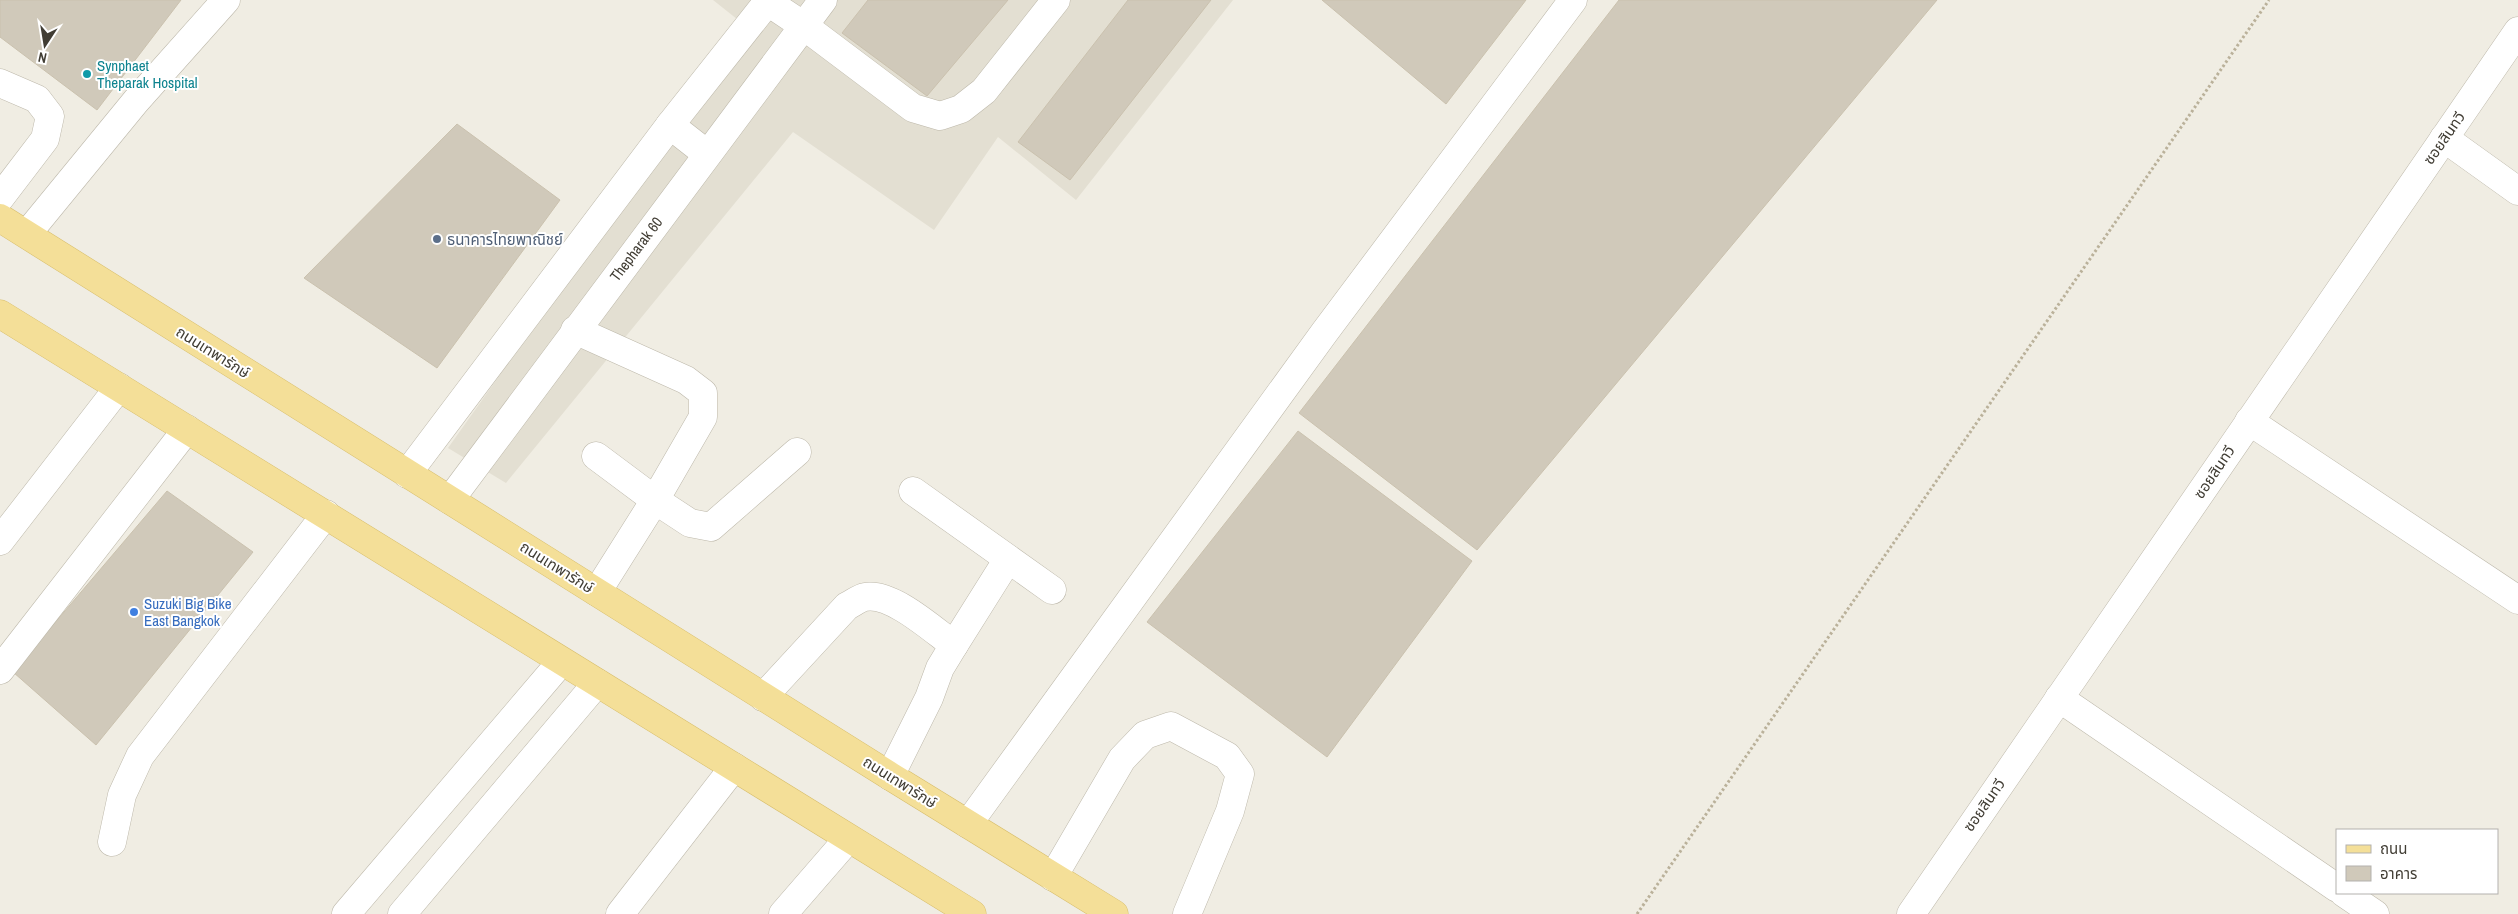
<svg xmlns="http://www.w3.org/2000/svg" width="2518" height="914" font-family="'Archivo Narrow','Noto Sans Thai',sans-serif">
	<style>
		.residential { fill: #e3dfd2 }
		.building { fill: #d0c9ba; stroke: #cac1ae }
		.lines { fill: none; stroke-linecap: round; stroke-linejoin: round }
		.minor-casing { stroke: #bdb8aa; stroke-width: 29 }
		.major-casing { stroke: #d7bd6b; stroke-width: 29 }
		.path { stroke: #bab19a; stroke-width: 3; stroke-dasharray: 2.5 2.5; stroke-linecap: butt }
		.minor { stroke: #fff; stroke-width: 28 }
		.major { stroke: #f4df98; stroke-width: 28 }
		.culture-dot { fill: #0f9aa8; stroke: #fff; stroke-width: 2 }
		.service-dot { fill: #5c6f8a; stroke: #fff; stroke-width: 2 }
		.shop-dot { fill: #3f7fe0; stroke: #fff; stroke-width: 2 }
		.labels { text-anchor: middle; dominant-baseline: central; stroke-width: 4; stroke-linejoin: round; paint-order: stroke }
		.culture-label { font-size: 15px; fill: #0d838f; stroke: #fff; text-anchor: start }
		.street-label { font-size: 15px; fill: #413d34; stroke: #fff }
		.service-label { font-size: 15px; fill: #4e5e75; stroke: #fff; text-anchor: start }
		.shop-label { font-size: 15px; fill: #366cbe; stroke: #fff; text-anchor: start }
	</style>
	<rect width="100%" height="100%" fill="#f0ede3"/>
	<polygon class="residential" points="713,0 1233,0 1076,200 998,137 934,230 793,132 506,483 448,448 747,27"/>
	<g class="building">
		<polygon points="0,0 181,0 97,110 0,37"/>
		<polygon points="868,0 1008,0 927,96 842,33"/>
		<polygon points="1128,0 1211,0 1070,180 1018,142"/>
		<polygon points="1322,0 1526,0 1446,104"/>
		<polygon points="1619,0 1937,0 1477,550 1299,413"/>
		<polygon points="457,124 560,200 437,368 304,278"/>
		<polygon points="1298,431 1472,561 1327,757 1147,622"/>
		<polygon points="167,491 253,552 96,745 13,672"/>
	</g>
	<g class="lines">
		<defs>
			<g id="minor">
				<polyline points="765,0 804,26 913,108 940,116 961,109 984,91 1056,0"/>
				<polyline points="0,83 37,99 50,116 45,139 0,198"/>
				<polyline points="670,125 707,154"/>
				<polyline points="2444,138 2518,191"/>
				<polyline points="27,234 136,101 226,0"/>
				<polyline points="575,330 686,380 703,393 703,417 655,500 596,456"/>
				<polyline points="2249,421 2518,600"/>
				<polyline points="407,474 670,125 769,0"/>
				<polyline points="913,491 1052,590"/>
				<polyline points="450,500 823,0"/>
				<polyline points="0,541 119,387"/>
				<polyline points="597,592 655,500 690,523 711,527 797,452"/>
				<polyline points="954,645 1008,559"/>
				<polyline points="0,670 187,429"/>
				<path d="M 763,697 L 847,606 C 852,604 859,598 865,597 C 892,592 933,630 954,645 L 940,668 L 929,698 L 890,776"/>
				<polyline points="2059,698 2337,888"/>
				<polyline points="968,824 1324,333 1573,0"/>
				<polyline points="112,842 122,795 140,756 326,514"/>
				<polyline points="1053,877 1122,759 1145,735 1171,726 1227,756 1240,774 1230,811 1187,914"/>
				<polyline points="2344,893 2375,914"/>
				<polyline points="346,914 561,662"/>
				<polyline points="402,914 597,683"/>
				<polyline points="620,914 734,767"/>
				<polyline points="783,914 848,839"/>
				<polyline points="1911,914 2518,31"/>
			</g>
			<g id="major">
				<polyline points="0,218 890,776 1114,914"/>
				<polyline points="0,314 972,914"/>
			</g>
		</defs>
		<use href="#minor" class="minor-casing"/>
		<use href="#major" class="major-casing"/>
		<polyline class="path" points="1637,914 2269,0"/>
		<use href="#minor" class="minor"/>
		<use href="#major" class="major"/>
	</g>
	<circle class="culture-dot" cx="87" cy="74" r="5"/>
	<circle class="service-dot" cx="437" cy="239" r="5"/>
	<circle class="shop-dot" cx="134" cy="612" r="5"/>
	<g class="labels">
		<g class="culture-label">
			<text x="97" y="65">Synphaet<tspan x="97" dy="17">Theparak Hospital</tspan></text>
		</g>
		<g class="street-label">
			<text transform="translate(2444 138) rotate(-55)">ซอยสินทวี</text>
			<text transform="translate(636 249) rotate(-53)">Thepharak 60</text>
			<text transform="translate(213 352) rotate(32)">ถนนเทพารักษ์</text>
			<text transform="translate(2214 472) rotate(-56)">ซอยสินทวี</text>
			<text transform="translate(557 567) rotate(32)">ถนนเทพารักษ์</text>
			<text transform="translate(900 782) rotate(32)">ถนนเทพารักษ์</text>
			<text transform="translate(1984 805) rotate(-55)">ซอยสินทวี</text>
		</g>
		<g class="service-label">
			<text x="447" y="239">ธนาคารไทยพาณิชย์</text>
		</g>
		<g class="shop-label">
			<text x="144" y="603">Suzuki Big Bike<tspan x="144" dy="17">East Bangkok</tspan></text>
		</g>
	</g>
	<rect x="2336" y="829" width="162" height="65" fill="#ffffff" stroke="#b3b1ae"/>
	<rect x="2346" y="845" width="25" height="8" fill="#f4df98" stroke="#b3b1ae"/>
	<text x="2380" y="854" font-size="15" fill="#413d34">ถนน</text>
	<rect x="2346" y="866" width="25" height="15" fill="#d0c9ba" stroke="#b3b1ae"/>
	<text x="2380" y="879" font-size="15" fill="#413d34">อาคาร</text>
	<g transform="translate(45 45) rotate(192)" stroke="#ffffff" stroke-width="4" paint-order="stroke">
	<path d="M0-4L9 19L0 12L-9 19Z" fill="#413d34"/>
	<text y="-8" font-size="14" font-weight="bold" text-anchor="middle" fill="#413d34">N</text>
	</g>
</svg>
